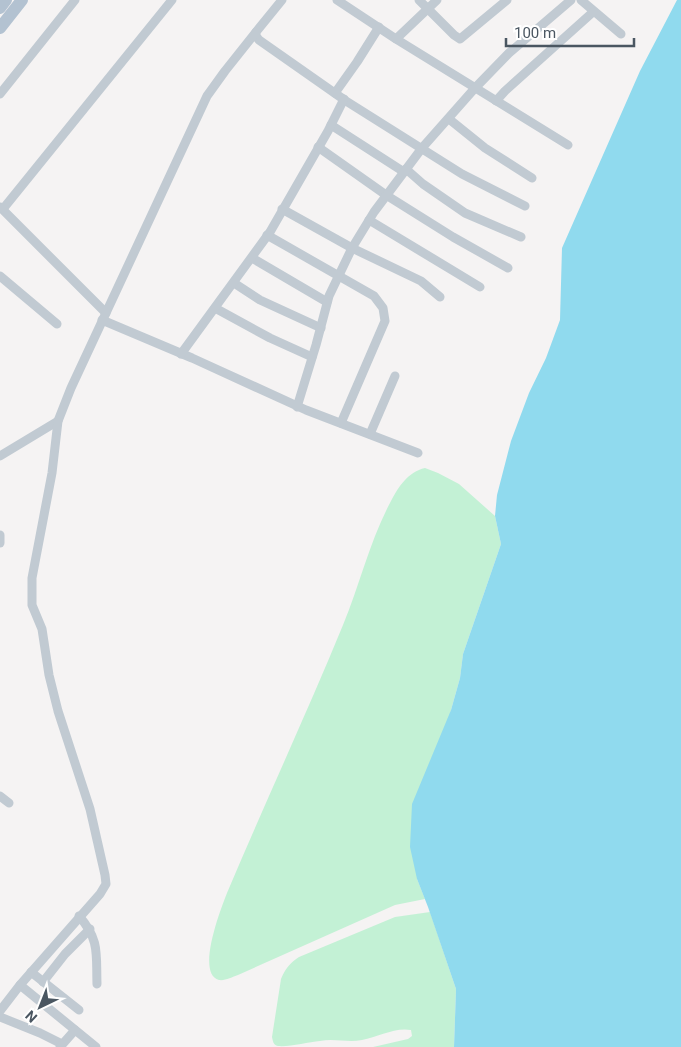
<svg xmlns="http://www.w3.org/2000/svg" width="681" height="1047" font-family="Roboto,sans-serif">
	<style>
		.green { fill: #c3f1d5 }
		.water { fill: #90daee }
		.lines { fill: none; stroke-linecap: round; stroke-linejoin: round }
		.street { stroke: #c1cad2; stroke-width: 9 }
		.primary { stroke: #b3c2d1; stroke-width: 12 }
	</style>
	<rect width="100%" height="100%" fill="#f5f3f3"/>
	<g class="green">
		<path d="M 425,468 L 438,473 L 459,484 L 495,516 L 501,544 L 463,654 L 460,678 L 451,710 L 417,879 L 425,899 L 395,905 L 238,975 C 232,977 225,981 219,980 C 195,974 222,906 227,893 C 265,803 306,715 343,625 C 360,584 370,540 391,501 C 399,486 408,472 425,468 Z"/>
		<path d="M 430,912 L 456,989 L 454,1047 L 373,1047 L 408,1039 L 412,1036 L 411,1030 C 395,1027 378,1037 362,1040 C 348,1043 334,1038 320,1041 C 308,1042 290,1047 278,1046 C 273,1045 273,1041 272,1037 L 281,979 C 285,969 290,963 299,957 L 395,917 Z"/>
	</g>
	<polygon class="water" points="677,0 681,0 681,1047 454,1047 456,989 428,907 417,879 410,847 412,804 451,710 460,678 463,654 501,544 495,516 497,495 511,441 529,393 546,358 560,320 562,248 640,71"/>
	<g class="lines">
		<g class="street">
			<polyline points="282,0 256,32 256,36 259,40 346,101 462,174 525,206"/>
			<polyline points="337,0 396,39 568,145"/>
			<polyline points="419,0 454,35 460,39 507,0"/>
			<polyline points="581,0 621,34"/>
			<polyline points="396,39 437,0"/>
			<polyline points="335,93 357,62 379,27"/>
			<polyline points="0,94 75,0"/>
			<polyline points="496,101 505,91 593,12"/>
			<polyline points="449,119 485,148 532,178"/>
			<polyline points="331,125 404,172"/>
			<polyline points="318,147 386,195 453,237 508,268"/>
			<polyline points="406,169 423,184 465,213 521,237"/>
			<polyline points="0,207 106,313"/>
			<polyline points="3,209 172,0"/>
			<polyline points="282,209 352,248 421,281 440,297"/>
			<polyline points="369,220 480,287"/>
			<polyline points="267,235 374,296 383,308 385,321 341,423"/>
			<polyline points="252,258 327,302"/>
			<polyline points="0,276 57,324"/>
			<polyline points="234,283 260,300 321,328"/>
			<polyline points="215,308 270,338 312,357"/>
			<polyline points="102,320 192,358 306,410 418,453"/>
			<polyline points="181,354 270,232 328,131 344,99"/>
			<polyline points="297,407 316,345 329,296 352,248 374,212 422,148 475,88 509,53 571,0"/>
			<polyline points="370,434 395,376"/>
			<polyline points="0,456 58,421"/>
			<polyline points="0,535 0,543"/>
			<polyline points="0,796 9,803"/>
			<path d="M 79,916 C 100,940 96,954 97,984"/>
			<polyline points="31,972 79,1010"/>
			<polyline points="43,982 65,954 90,929"/>
			<polyline points="20,985 96,1047"/>
			<polyline points="0,1011 20,985 100,894 106,884 105,875 90,809 58,711 49,675 42,629 32,605 32,578 52,473 58,421 71,388 207,96 225,71 256,32"/>
			<polyline points="0,1017 40,1033 62,1044"/>
			<polyline points="60,1047 75,1030"/>
		</g>
		<g class="primary">
			<polyline points="0,8 6,0"/>
			<polyline points="0,28 22,0"/>
		</g>
	</g>
	<g transform="translate(40 1007) rotate(223)" stroke="#ffffff" stroke-width="4" paint-order="stroke">
	<path d="M0-4L9 19L0 12L-9 19Z" fill="#4a5661"/>
	<text y="-8" font-size="14" font-weight="bold" text-anchor="middle" fill="#4a5661">N</text>
	</g>
	<path d="M506 38v8h128v-8" fill="none" stroke="#4a5661" stroke-width="2.5"/>
	<text x="514" y="38" font-size="15" fill="#4a5661" stroke="#ffffff" stroke-width="4" paint-order="stroke">100 m</text>
</svg>
